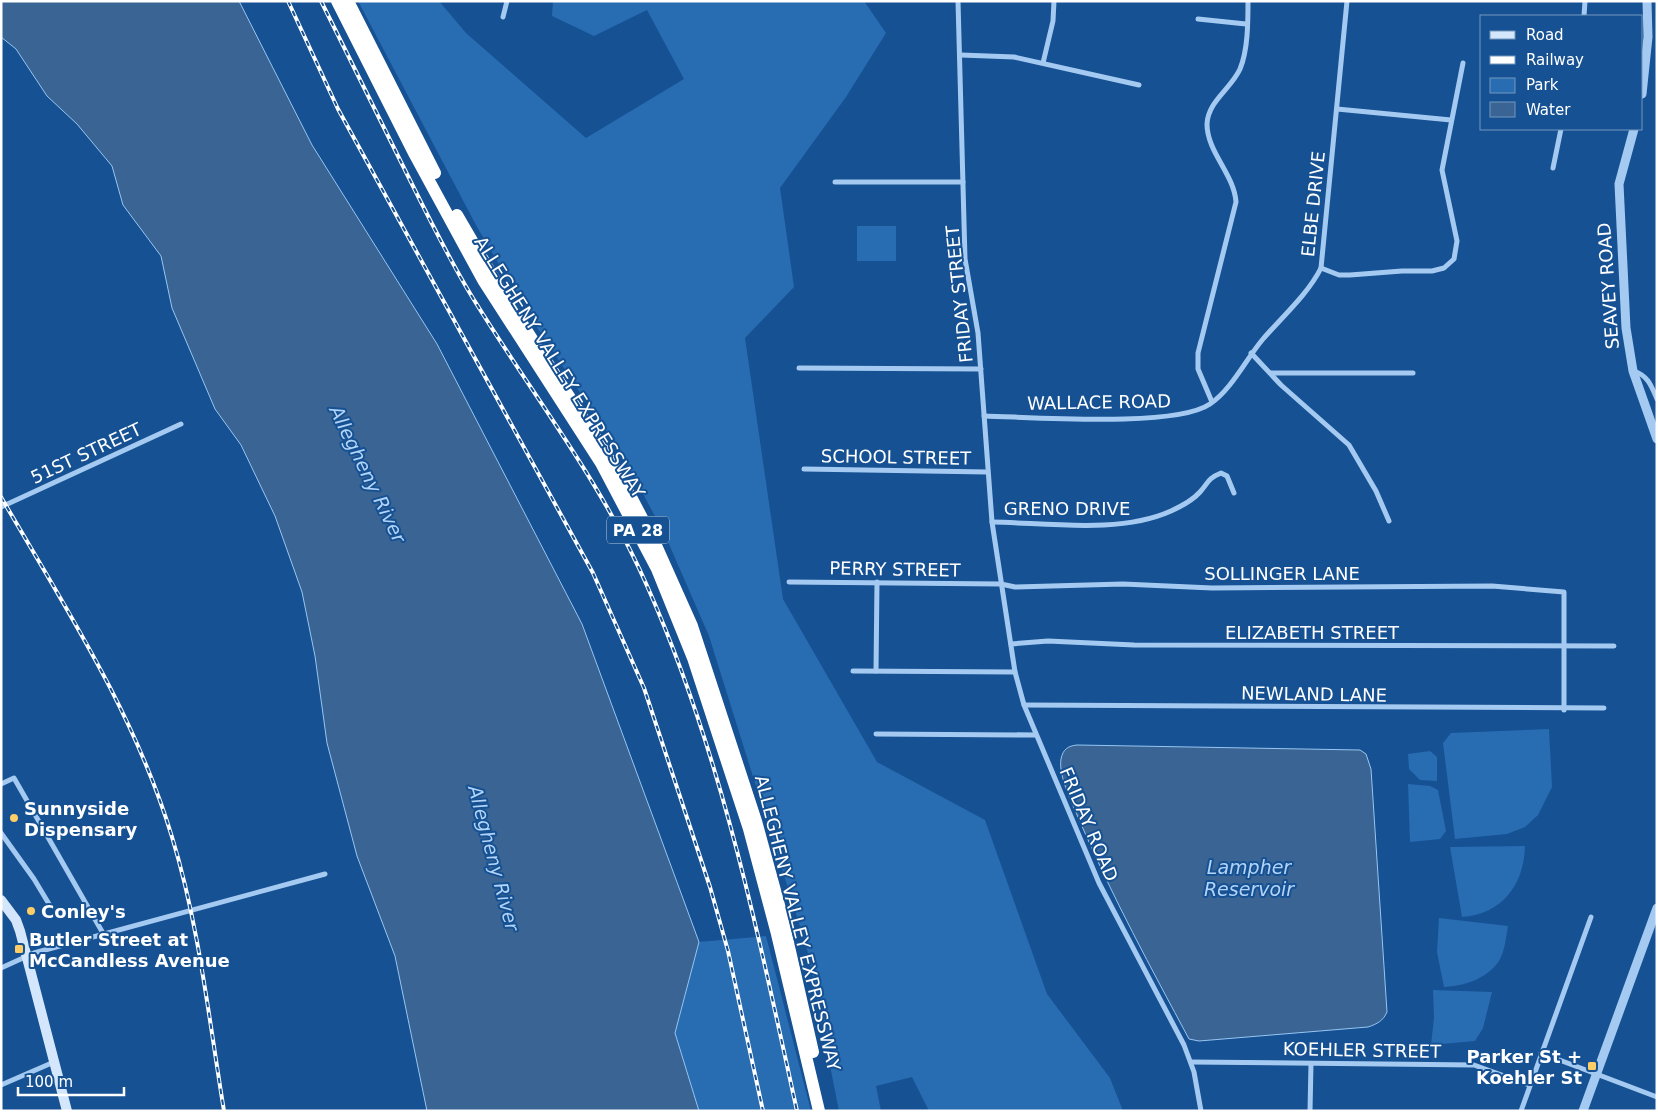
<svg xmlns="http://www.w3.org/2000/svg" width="1658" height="1112" font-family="'DejaVu Sans',sans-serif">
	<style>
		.green { fill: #286cb2 }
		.water { fill: #396493; stroke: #98c6f3 }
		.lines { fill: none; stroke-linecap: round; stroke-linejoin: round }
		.minor { stroke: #a5caf1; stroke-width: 5 }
		.tertiary { stroke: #a5caf1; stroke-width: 9 }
		.secondary { stroke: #d4e6fb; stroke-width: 10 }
		.motorway { stroke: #fff; stroke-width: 12 }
		.rail-casing { stroke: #fff; stroke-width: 4 }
		.rail { stroke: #165193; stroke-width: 2; stroke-dasharray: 5.5; stroke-linecap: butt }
		.poi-dot { fill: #ffcd65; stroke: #165193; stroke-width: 2 }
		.labels { text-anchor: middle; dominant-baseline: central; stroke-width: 4; stroke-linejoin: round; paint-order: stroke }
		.shield { fill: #165193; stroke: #b9cbdf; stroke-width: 1 }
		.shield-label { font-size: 16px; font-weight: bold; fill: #fff }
		.street-label { font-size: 18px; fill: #fff; stroke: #165193 }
		.poi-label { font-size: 18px; font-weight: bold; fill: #fff; stroke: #165193; text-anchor: start }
		.water-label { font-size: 19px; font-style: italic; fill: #b2d4f8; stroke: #165193 }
	</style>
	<rect width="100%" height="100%" fill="#165193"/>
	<g class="green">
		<polygon points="358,1 439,1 466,33 586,138 684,79 647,10 594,36 552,16 553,1 864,1 886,33 846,97 780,188 794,287 745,338 783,599 877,762 985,820 1047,994 1110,1078 1123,1111 929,1111 912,1077 876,1086 881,1111 839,1111 807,949 709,636 665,535 626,462 530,317 477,227"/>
		<rect x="857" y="226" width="39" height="35"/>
		<polygon points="1549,729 1552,787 1538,815 1525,827 1507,834 1455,839 1443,743 1451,733"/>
		<polygon points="1430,751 1437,757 1437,781 1420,780 1409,769 1408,754"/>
		<polygon points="1408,784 1430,786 1438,790 1446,831 1440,839 1410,842"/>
		<path d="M 1525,846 C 1524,885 1502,914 1462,917 L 1450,847 Z"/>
		<path d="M 1439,918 L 1508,926 C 1506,937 1505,951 1499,961 C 1487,979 1464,986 1444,987 L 1437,952 Z"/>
		<polygon points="766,936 811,1111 699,1111 675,1033 699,942"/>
		<polygon points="1433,990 1492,992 1483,1028 1475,1041 1431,1045 1434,1018"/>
	</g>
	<g class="water">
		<polygon points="1,1 239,1 312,145 437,344 582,624 699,942 675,1033 699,1111 427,1111 395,956 357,856 327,743 315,656 302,592 275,516 241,445 215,409 172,308 161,256 123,205 112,166 77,124 47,96 16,49 1,37"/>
		<path d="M 1077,745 L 1360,750 L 1366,754 L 1371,769 L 1387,1012 C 1383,1021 1377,1024 1368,1027 L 1199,1041 L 1189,1039 C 1151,968 1113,898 1081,824 C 1074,807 1058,777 1061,759 C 1063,749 1068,746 1077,745 Z"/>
	</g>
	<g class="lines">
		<g class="minor">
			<polyline points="958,1 965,259 978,333 992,522 1015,672 1024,705 1099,883 1184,1045 1194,1072 1201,1111"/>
			<polyline points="1584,16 1585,1"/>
			<polyline points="503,17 507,1"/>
			<polyline points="1198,19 1246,24"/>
			<polyline points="961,55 1014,57 1139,85"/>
			<polyline points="1043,63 1053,21 1054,1"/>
			<polyline points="1337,109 1451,120"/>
			<polyline points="1553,168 1561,129"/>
			<polyline points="835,182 963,182"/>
			<polyline points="1321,268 1339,275 1350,275 1402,271 1432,271 1444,268 1454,259 1457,241 1442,170 1463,63"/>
			<polyline points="1251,353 1281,385 1349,445 1376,491 1389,521"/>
			<polyline points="799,368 981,369"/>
			<path d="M 1634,371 C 1648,376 1651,385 1657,399"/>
			<polyline points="1271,373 1413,373"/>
			<path d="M 1212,402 L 1198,369 L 1198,353 L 1236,202 C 1234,174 1207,152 1207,124 C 1208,101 1231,89 1240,69 C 1248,50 1248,22 1248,1"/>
			<path d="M 984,416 C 1032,417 1175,428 1210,404 C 1232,389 1246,359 1263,339 C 1282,317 1308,294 1321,268 L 1347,1"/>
			<polyline points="804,469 987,472"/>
			<polyline points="1,507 181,424"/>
			<path d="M 992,522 C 1048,523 1120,534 1171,511 C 1182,506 1192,501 1200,492 C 1209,482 1207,479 1221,473 L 1227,476 L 1234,493"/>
			<polyline points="789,582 1001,584 1015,587 1123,584 1212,588 1492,586 1564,592 1564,710"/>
			<polyline points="1011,644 1048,641 1134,645 1614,646"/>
			<polyline points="853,671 1015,672"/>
			<polyline points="876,671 877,582"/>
			<polyline points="1024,705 1604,708"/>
			<polyline points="876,734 1036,735"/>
			<polyline points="1,784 14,778 104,935"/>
			<polyline points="1,833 34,879 49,904"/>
			<polyline points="1,968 34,953 325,874"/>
			<polyline points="1541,1053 1657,1097"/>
			<polyline points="1191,1062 1474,1065 1529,1085"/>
			<polyline points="1,1085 54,1062"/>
			<polyline points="1310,1111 1311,1064"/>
			<polyline points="1521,1111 1591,917"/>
		</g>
		<g class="tertiary">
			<polyline points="1642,94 1648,37 1647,1"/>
			<polyline points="1634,129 1619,184 1626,328 1633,371 1657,439"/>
			<polyline points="1583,1111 1657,908"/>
		</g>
		<polyline class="secondary" points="1,900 16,920 20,931 67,1111"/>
		<g class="motorway">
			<polyline points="337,1 415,155 483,280 601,463 657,569 693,658 749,829 777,934 819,1111"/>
			<polyline points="348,1 435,173"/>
			<polyline points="457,215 503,294 619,474 654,541 692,626 756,821 782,916 813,1052"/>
		</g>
		<defs>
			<g id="rail">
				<polyline points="288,1 338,109 593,573 644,688 710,887 728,951 763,1111"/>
				<path d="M 321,1 C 347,54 374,107 400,160 C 423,206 445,252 471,295 C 532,395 601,480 648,588 C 722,755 758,934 797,1111"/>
				<path d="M 1,497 C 65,607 135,714 172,837 C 199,925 209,1020 224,1111"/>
			</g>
		</defs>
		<use href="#rail" class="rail-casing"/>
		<use href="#rail" class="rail"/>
	</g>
	<g class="poi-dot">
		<circle cx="14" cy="818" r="5"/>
		<circle cx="31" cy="911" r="5"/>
		<rect x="14" y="944" width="10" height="10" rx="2.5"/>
		<rect x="1587" y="1061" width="10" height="10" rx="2.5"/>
	</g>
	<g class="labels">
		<rect class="shield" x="607" y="516.5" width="62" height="27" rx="4"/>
		<g class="shield-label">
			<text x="638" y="530">PA 28</text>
		</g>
		<g class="street-label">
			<text transform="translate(1313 204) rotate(-84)">ELBE DRIVE</text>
			<text transform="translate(1608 286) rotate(-94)">SEAVEY ROAD</text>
			<text transform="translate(959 294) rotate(-96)">FRIDAY STREET</text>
			<text transform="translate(560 367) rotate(58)">ALLEGHENY VALLEY EXPRESSWAY</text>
			<text transform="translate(1099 402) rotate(-1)">WALLACE ROAD</text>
			<text transform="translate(86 453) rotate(-25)">51ST STREET</text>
			<text transform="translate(896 457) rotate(1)">SCHOOL STREET</text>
			<text x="1067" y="508">GRENO DRIVE</text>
			<text transform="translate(895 569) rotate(1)">PERRY STREET</text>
			<text x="1282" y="573">SOLLINGER LANE</text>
			<text x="1312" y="632">ELIZABETH STREET</text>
			<text transform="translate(1314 694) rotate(1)">NEWLAND LANE</text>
			<text transform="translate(1089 824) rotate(67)">FRIDAY ROAD</text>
			<text transform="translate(798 923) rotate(76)">ALLEGHENY VALLEY EXPRESSWAY</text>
			<text transform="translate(1362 1050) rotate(1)">KOEHLER STREET</text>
		</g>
		<g class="poi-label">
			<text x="24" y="808">Sunnyside<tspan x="24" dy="21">Dispensary</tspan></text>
			<text x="41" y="911">Conley's</text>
			<text x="29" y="939">Butler Street at<tspan x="29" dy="21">McCandless Avenue</tspan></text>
			<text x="1582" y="1056" text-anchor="end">Parker St +<tspan x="1582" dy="21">Koehler St</tspan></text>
		</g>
		<g class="water-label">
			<text transform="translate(368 474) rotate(64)">Allegheny River</text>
			<text transform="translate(494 858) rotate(75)">Allegheny River</text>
			<text x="1249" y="867">Lampher<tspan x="1249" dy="22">Reservoir</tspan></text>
		</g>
	</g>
	<rect width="1658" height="1112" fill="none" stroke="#ffffff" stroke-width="5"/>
	<rect x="1480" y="15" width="162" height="115" fill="#165193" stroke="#7397be"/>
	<rect x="1490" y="31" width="25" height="8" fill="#d4e6fb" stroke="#7397be"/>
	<text x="1526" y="40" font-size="15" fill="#ffffff">Road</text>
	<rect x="1490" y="56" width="25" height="8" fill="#ffffff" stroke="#7397be"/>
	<text x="1526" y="65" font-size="15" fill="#ffffff">Railway</text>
	<rect x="1490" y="78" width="25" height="15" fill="#286cb2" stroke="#7397be"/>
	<text x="1526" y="90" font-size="15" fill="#ffffff">Park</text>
	<rect x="1490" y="102" width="25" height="15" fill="#396493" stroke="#7397be"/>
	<text x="1526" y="115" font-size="15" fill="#ffffff">Water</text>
	<path d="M18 1087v8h106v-8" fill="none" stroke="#ffffff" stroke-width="2.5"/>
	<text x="25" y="1087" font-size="15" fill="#ffffff" stroke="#165193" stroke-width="4" paint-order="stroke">100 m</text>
</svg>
